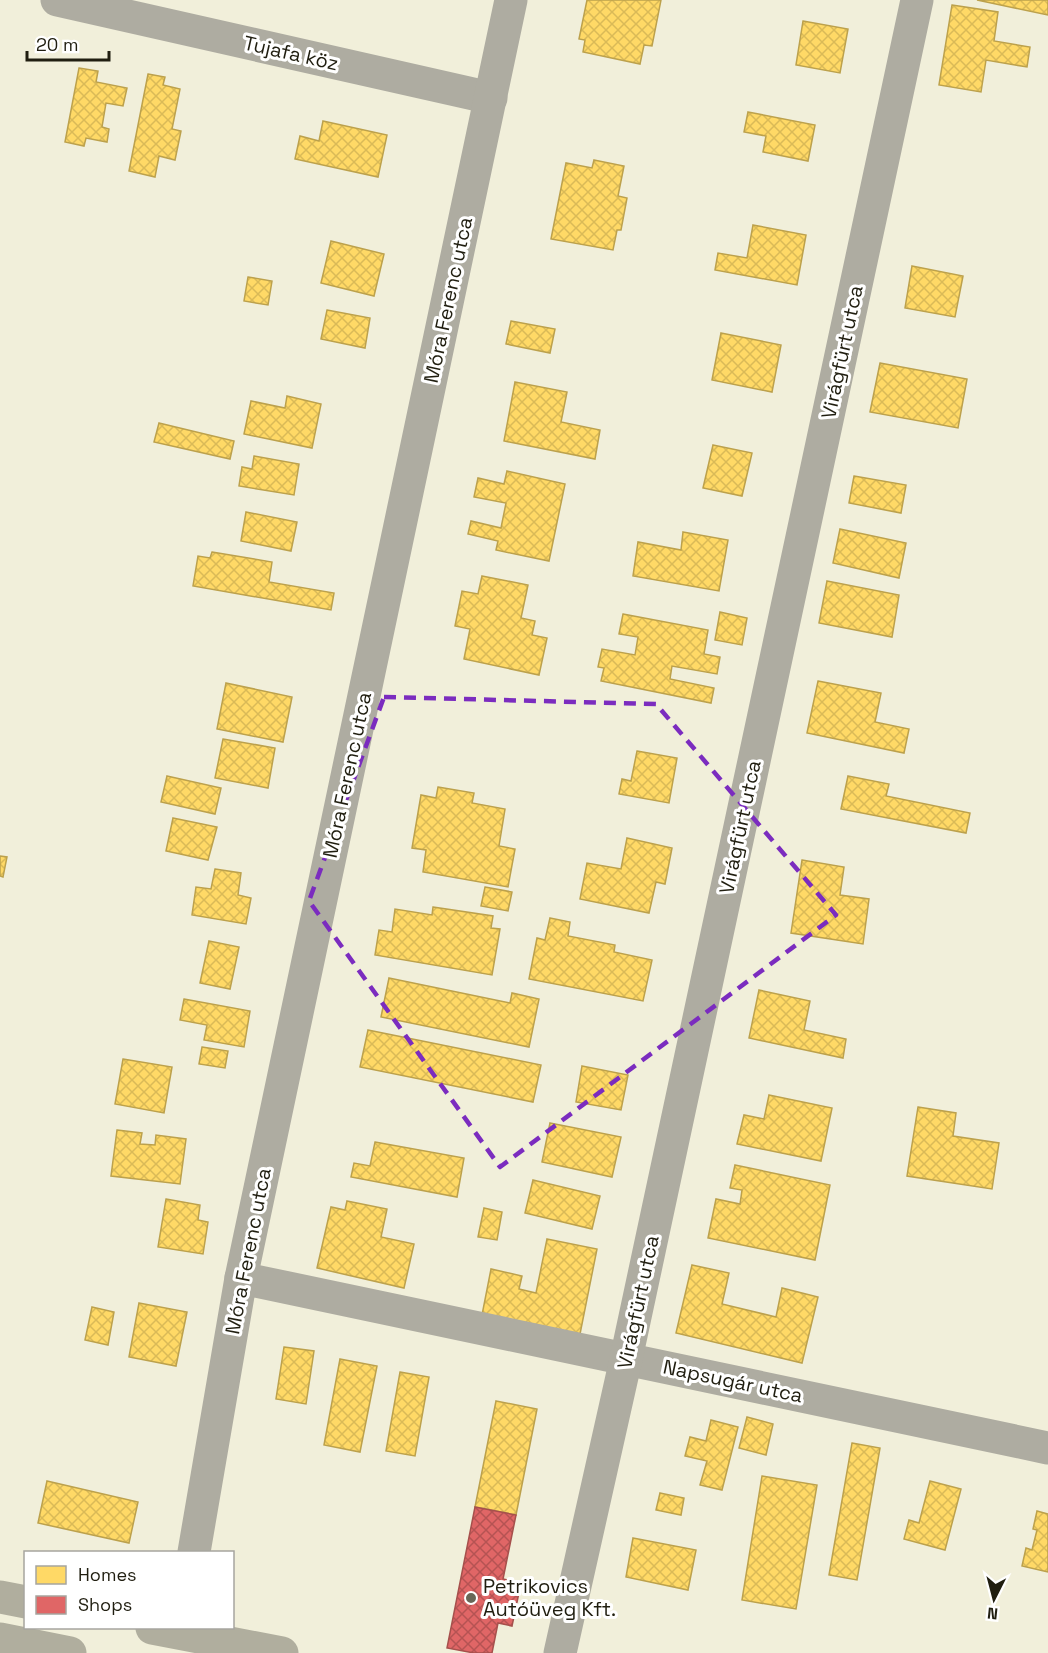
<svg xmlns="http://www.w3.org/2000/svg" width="1048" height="1653" font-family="'Space Grotesk',sans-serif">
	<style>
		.homes { fill: url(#homes-cross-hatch); stroke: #bca14c; stroke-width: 1.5 }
		.shops { fill: url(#shops-cross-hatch); stroke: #a6504c; stroke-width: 1.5 }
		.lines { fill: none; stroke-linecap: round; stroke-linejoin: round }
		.minor { stroke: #aeaca1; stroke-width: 33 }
		.major { stroke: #b0ae9e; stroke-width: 33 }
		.marked { fill: none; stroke: #7b2cbf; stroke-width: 4.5; stroke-dasharray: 12 8; stroke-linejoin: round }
		.poi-dot { fill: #696757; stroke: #fff; stroke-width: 2 }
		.labels { text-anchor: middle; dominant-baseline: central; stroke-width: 6; stroke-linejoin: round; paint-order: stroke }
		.street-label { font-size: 20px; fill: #201e10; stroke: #fff }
		.poi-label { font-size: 20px; fill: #201e10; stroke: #fff; text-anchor: start }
	</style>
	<defs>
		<pattern id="homes-cross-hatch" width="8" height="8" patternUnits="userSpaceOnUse" patternTransform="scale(1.5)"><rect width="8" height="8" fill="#ffd966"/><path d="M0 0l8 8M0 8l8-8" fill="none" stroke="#daba57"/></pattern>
		<pattern id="shops-cross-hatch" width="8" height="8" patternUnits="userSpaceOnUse" patternTransform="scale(1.5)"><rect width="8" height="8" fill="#e06666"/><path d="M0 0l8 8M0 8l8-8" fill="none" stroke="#b55353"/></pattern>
	</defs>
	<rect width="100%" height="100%" fill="#f1efda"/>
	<g class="homes">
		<polygon points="587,0 661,0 652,46 644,45 640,64 583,52 585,40 579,39"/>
		<polygon points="977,0 1048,0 1048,15"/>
		<polygon points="952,5 998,12 994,41 1030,47 1027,67 986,60 981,92 939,85"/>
		<polygon points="803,21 848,29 840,73 796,65"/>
		<polygon points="79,68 98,71 96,82 127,88 123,106 106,103 102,127 109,129 107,142 86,138 84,146 65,142"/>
		<polygon points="148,74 165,77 163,85 180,89 172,129 181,131 175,160 159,156 155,177 129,171"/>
		<polygon points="748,112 815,125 808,161 763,152 766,136 744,132"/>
		<polygon points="323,121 387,135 378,177 295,159 300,136 319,141"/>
		<polygon points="594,160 624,166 618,196 627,198 621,230 617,230 613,250 551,239 566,163 592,168"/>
		<polygon points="753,225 806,235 797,285 715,270 718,253 747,258"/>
		<polygon points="331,241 384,254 374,296 321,283"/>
		<polygon points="912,266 963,276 955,317 905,308"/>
		<polygon points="248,277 272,281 268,305 244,301"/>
		<polygon points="327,310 370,318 365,348 321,339"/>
		<polygon points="511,321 555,329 550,353 506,344"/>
		<polygon points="721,333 781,345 772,392 712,380"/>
		<polygon points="880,363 967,379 958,428 870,412"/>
		<polygon points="515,382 567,392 561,422 600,430 595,459 504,441"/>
		<polygon points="287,396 321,404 312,448 244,434 251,401 285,408"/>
		<polygon points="159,423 234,441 230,459 154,442"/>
		<polygon points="713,445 752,453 742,496 703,488"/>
		<polygon points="254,456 299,464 294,495 239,486 242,467 252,469"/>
		<polygon points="507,471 565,484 549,561 496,550 498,541 468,534 471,521 501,528 506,503 474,497 478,478 504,484"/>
		<polygon points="854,476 906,485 901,513 849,503"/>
		<polygon points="246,512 297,522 291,551 241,541"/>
		<polygon points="840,529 906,543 899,578 833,563"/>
		<polygon points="683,532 728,540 719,591 633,576 638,542 681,550"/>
		<polygon points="212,552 272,562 269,582 334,593 331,610 193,586 198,556 210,558"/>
		<polygon points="482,576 528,585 521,618 535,621 532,635 547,638 539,675 464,659 470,629 455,626 462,591 478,594"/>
		<polygon points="827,581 899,595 892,637 819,623"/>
		<polygon points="720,612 747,618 742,645 715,640"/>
		<polygon points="623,614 708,630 704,654 720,657 717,674 672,666 670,679 714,688 711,703 601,681 604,668 598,667 602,649 635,655 638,637 619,634"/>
		<polygon points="818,681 881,693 875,722 909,729 904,753 807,733"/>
		<polygon points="226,683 292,697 283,742 217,729"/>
		<polygon points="223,739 275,748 268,788 215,778"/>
		<polygon points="637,751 677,758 669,803 619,794 622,779 631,781"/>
		<polygon points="167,776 221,788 215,814 161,802"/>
		<polygon points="848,776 889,784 886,796 970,813 966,833 841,809"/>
		<polygon points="438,787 474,793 472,803 505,809 499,846 515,849 508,887 423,872 426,850 412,848 421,795 436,798"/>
		<polygon points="173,818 217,827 208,860 166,851"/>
		<polygon points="627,838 672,848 665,884 656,882 649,913 580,899 587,863 621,869"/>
		<polygon points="0,856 7,857 3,877 0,876"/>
		<polygon points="802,860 844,867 840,895 869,899 863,944 791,933"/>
		<polygon points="215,869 241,873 238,895 251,898 246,924 192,915 196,887 211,889"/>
		<polygon points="485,887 512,892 508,911 481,906"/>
		<polygon points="433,907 493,916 491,928 500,929 492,975 375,955 379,930 392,932 395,909 432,915"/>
		<polygon points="550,918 570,922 568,936 615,945 614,952 652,960 643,1001 529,979 537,938 545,940"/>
		<polygon points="209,941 239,947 230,989 200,983"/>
		<polygon points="389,978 510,1003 512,993 539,999 529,1047 381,1017"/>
		<polygon points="759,990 810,1001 804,1030 846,1039 843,1058 749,1038"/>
		<polygon points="184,999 250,1011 244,1047 204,1040 207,1025 180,1020"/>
		<polygon points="368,1030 541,1065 533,1102 360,1067"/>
		<polygon points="202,1047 228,1051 225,1068 199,1064"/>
		<polygon points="123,1059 172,1067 164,1113 115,1104"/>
		<polygon points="582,1066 628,1075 621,1110 576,1102"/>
		<polygon points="769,1095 832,1108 821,1161 737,1144 744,1115 764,1119"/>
		<polygon points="918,1107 956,1113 953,1136 999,1143 992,1189 907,1176"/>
		<polygon points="550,1123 621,1137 612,1177 542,1162"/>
		<polygon points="117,1130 142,1133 140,1144 155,1145 156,1135 186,1139 180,1184 111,1176"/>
		<polygon points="375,1142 464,1158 457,1197 351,1177 354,1163 370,1166"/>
		<polygon points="735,1165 830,1185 815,1260 708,1238 716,1199 740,1204 742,1190 730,1188"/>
		<polygon points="533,1180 600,1196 592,1229 525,1213"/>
		<polygon points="166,1199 200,1205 198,1220 208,1222 203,1254 158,1247"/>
		<polygon points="347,1201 387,1209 381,1237 414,1244 404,1288 317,1268 331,1207 345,1210"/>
		<polygon points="484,1208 502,1212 497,1240 478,1237"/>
		<polygon points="547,1239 597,1249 580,1334 482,1315 491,1269 522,1276 519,1289 536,1293"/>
		<polygon points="692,1265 729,1273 722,1304 776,1317 782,1288 818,1297 802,1363 676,1333"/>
		<polygon points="139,1303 187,1312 176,1366 129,1357"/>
		<polygon points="92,1307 114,1312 108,1345 85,1340"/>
		<polygon points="284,1347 314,1351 306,1404 276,1399"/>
		<polygon points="340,1359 377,1366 360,1452 324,1445"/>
		<polygon points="400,1372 429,1377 415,1456 386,1451"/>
		<polygon points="496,1401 537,1409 516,1515 475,1507"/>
		<polygon points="747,1417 773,1424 766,1455 739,1448"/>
		<polygon points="711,1420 738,1427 722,1490 700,1485 707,1461 685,1456 690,1437 706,1441"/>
		<polygon points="852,1443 880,1448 857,1580 829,1575"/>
		<polygon points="762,1476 817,1485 796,1609 742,1600"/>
		<polygon points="47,1481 138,1502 129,1543 38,1523"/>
		<polygon points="930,1481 961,1489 945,1550 904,1539 909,1520 919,1523"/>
		<polygon points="660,1493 684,1498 681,1515 656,1510"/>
		<polygon points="1037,1511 1048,1514 1048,1572 1022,1566 1026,1548 1032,1550 1037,1530 1033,1529"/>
		<polygon points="633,1538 696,1550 688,1590 626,1577"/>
	</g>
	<polygon class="shops" points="475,1507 516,1515 503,1579 521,1583 512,1626 498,1623 492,1653 474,1653 447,1648"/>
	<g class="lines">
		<g class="minor">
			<polyline points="57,0 491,98"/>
			<polyline points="241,1278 1048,1448"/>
			<polyline points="194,1552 241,1278 511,0"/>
			<polyline points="560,1653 626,1359 917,0"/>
		</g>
		<g class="major">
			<polyline points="0,1597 26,1602"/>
			<polyline points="152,1628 282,1653"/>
			<polyline points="0,1639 70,1653"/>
		</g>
	</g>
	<path class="marked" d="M 384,697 L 656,704 L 836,915 L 500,1167 L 309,901 Z"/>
	<circle class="poi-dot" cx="471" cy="1598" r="6"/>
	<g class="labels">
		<g class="street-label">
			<text transform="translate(291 53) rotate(13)">Tujafa köz</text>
			<text transform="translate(448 300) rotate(-78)">Móra Ferenc utca</text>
			<text transform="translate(842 352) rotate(-78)">Virágfürt utca</text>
			<text transform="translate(347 775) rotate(-78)">Móra Ferenc utca</text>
			<text transform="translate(740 827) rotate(-78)">Virágfürt utca</text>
			<text transform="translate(248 1251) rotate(-79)">Móra Ferenc utca</text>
			<text transform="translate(638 1302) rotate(-78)">Virágfürt utca</text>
			<text transform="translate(733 1381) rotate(12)">Napsugár utca</text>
		</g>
		<g class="poi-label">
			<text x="483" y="1586">Petrikovics<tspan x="483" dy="23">Autóüveg Kft.</tspan></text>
		</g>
	</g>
	<rect x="24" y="1551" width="210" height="78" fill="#ffffff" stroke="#a6a59f" stroke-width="1.5"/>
	<rect x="36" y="1566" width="30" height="18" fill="#ffd966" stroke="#a6a59f" stroke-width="1.5"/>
	<text x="78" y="1581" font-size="18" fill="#201e10">Homes</text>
	<rect x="36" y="1596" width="30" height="18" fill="#e06666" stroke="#a6a59f" stroke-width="1.5"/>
	<text x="78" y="1611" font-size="18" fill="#201e10">Shops</text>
	<g transform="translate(994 1599) rotate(186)" stroke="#ffffff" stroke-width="4.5" paint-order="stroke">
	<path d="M0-4.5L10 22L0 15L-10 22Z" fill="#201e10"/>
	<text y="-9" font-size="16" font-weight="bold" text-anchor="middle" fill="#201e10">N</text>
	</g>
	<path d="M27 51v9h82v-9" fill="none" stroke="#201e10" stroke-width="3"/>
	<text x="36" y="51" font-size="18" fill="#201e10" stroke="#ffffff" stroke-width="4.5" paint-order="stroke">20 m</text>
</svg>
